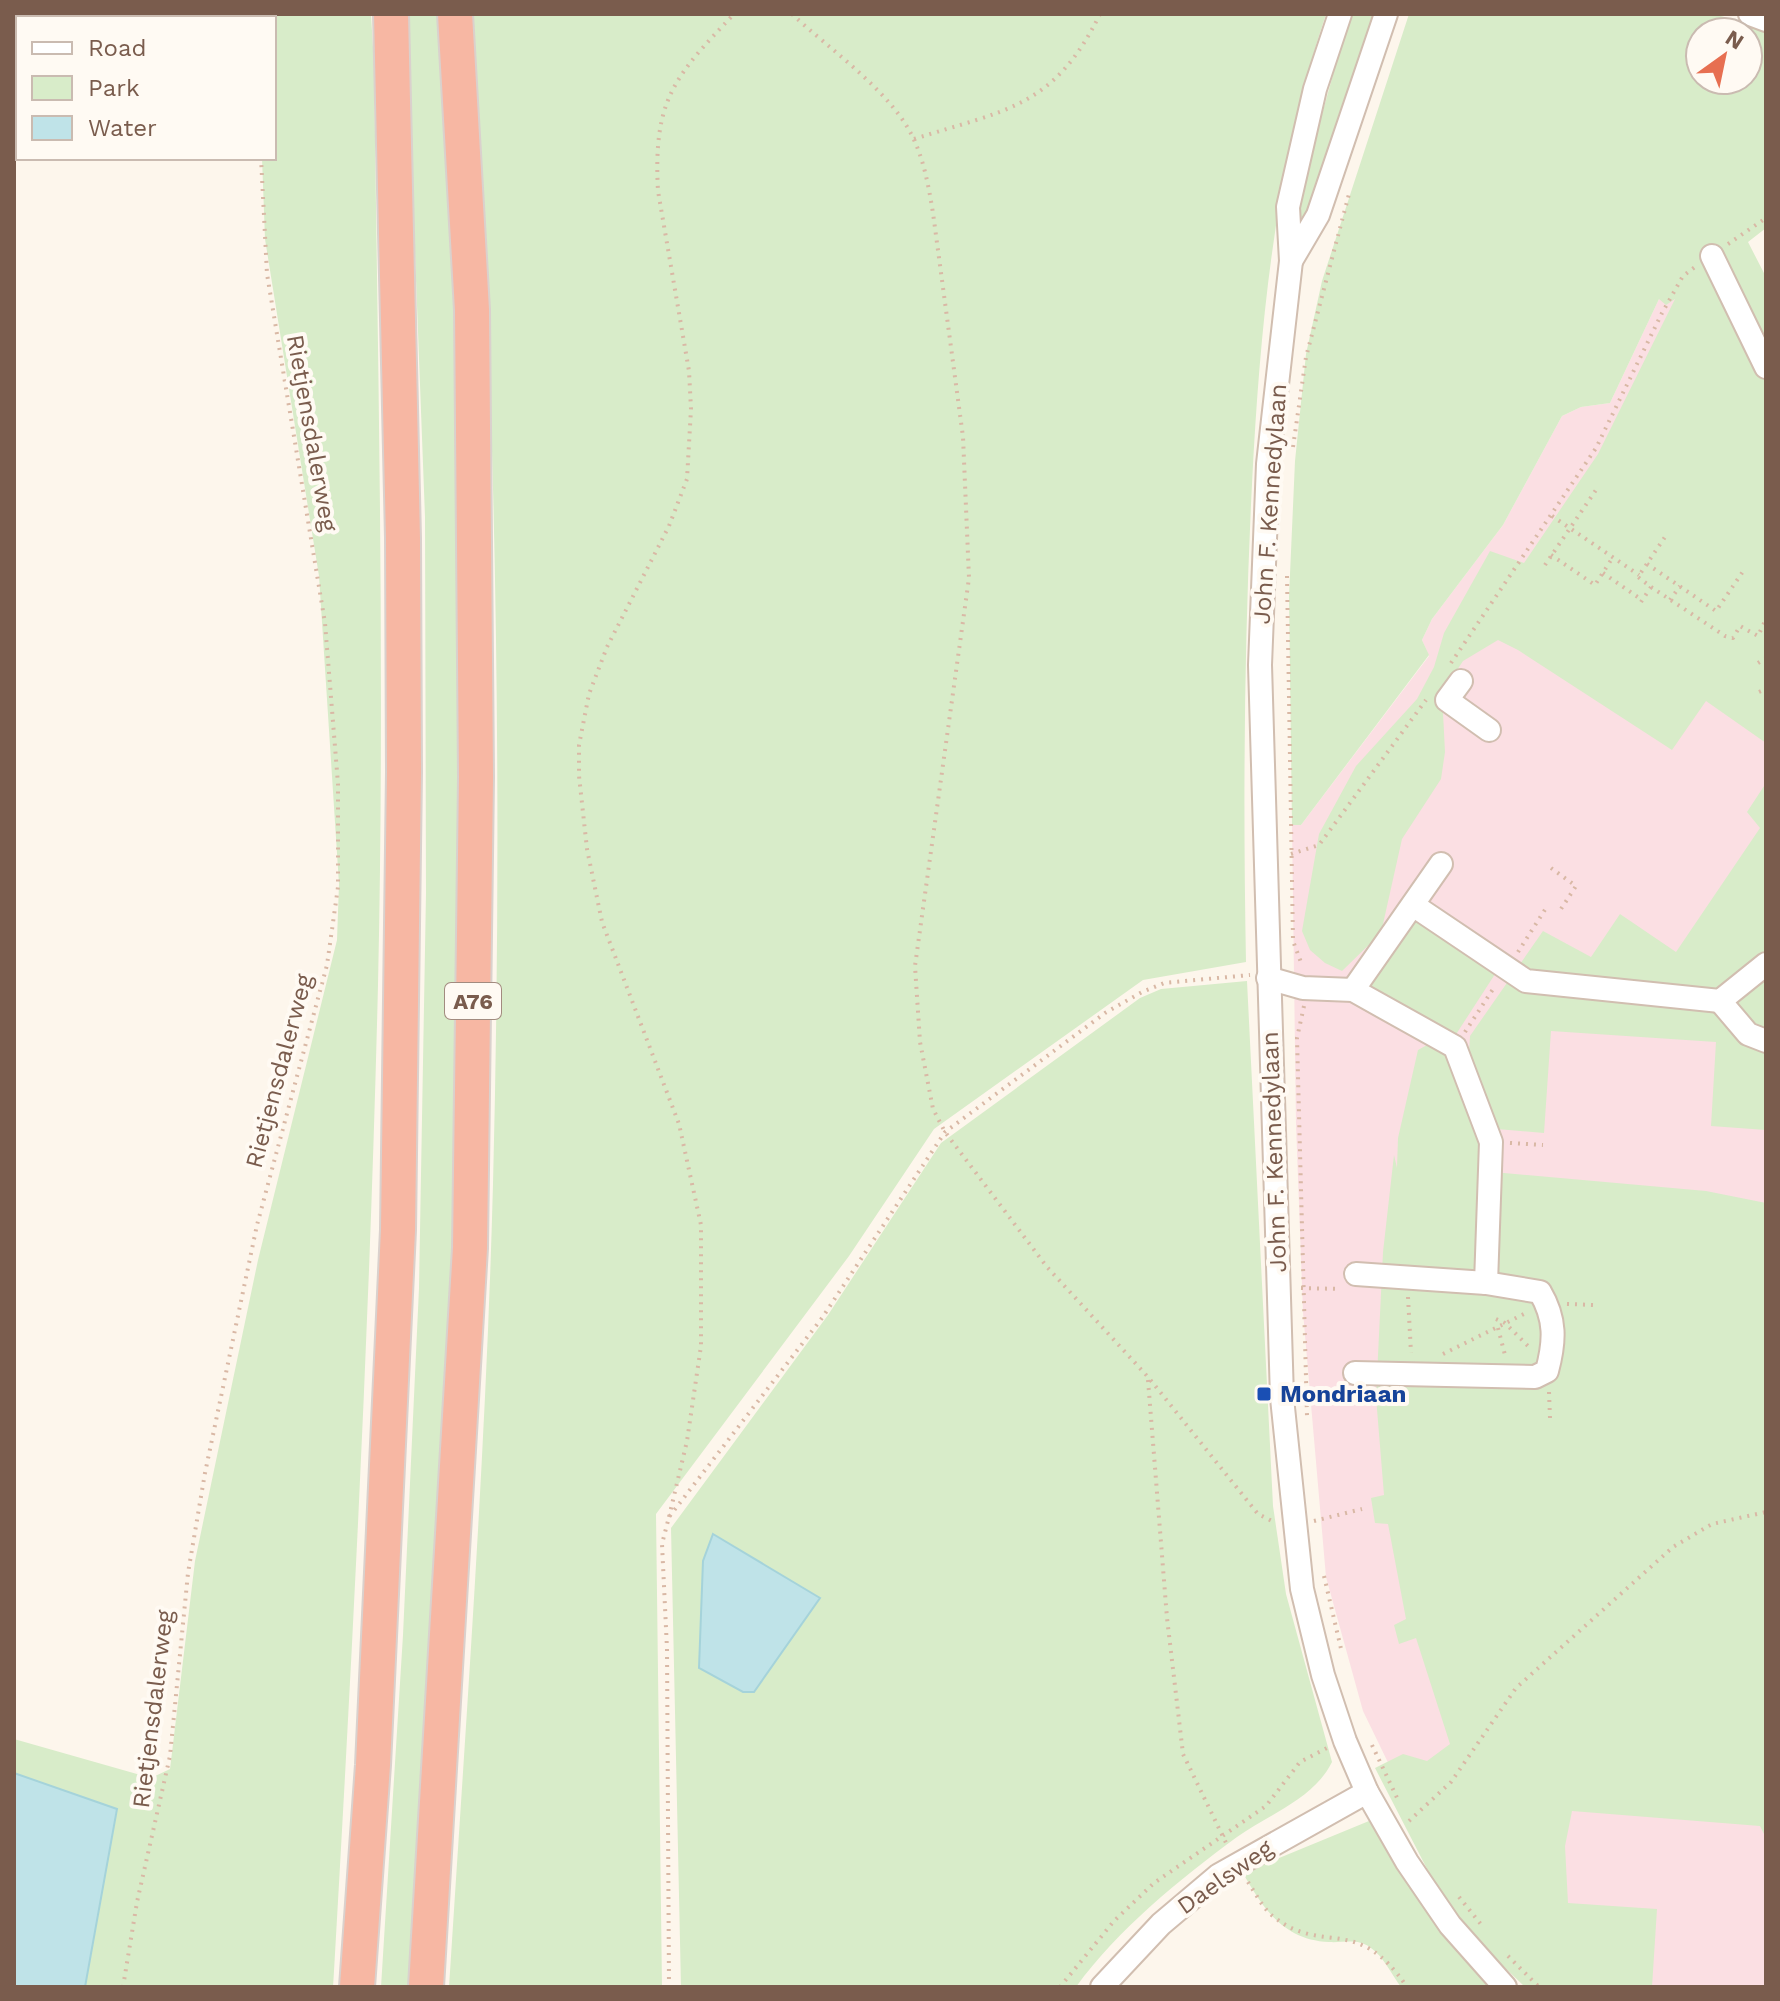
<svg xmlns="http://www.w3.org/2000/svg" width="1780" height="2001" font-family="'Work Sans',sans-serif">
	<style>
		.medical { fill: #fbdfe3 }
		.green { fill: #d8ecc9; fill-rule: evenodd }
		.water { fill: #bfe3e8; stroke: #a5d3da; stroke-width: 2 }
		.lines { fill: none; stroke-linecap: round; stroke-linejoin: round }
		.minor-casing { stroke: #d1beb0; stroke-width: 26 }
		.highway-casing { stroke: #dad1cd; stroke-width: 38 }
		.path { stroke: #d9b8a5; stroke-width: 4; stroke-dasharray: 2 6; stroke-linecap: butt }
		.minor { stroke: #fff; stroke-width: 22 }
		.highway { stroke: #f7b7a3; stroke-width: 34 }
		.transit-dot { fill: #1a4fb4; stroke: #fffaf3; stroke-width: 3 }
		.labels { text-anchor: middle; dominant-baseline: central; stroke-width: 8; stroke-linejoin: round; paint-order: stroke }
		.shield { fill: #fffaf3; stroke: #a28b7f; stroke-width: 2 }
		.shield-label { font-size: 22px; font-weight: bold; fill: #7a5c4d }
		.street-label { font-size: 24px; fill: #7a5c4d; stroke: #fffaf3 }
		.transit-label { font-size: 24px; font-weight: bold; fill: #164399; stroke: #fffaf3; text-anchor: start }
	</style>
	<rect width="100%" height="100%" fill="#fdf6ec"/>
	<polygon class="medical" points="1679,294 1766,367 1766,1987 1545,1987 1428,1845 1363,1711 1326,1577 1303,1312 1296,1124 1292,825 1301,825 1429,656 1422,640 1432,619 1503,525 1562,416 1581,407 1610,403 1659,299"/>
	<g class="green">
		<path d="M 264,14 L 371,14 L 374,64 C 378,371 385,678 378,985 C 370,1314 353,1643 334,1971 L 333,1987 L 85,1987 L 117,1809 L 14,1773 L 14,1739 L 151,1778 L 170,1769 L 195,1561 L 258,1260 L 337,940 L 339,884 L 319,576 L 265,239 L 262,158 L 274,158 L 274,18 L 264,18 Z"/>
		<path d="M 406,14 L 443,14 C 457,358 467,702 461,1046 C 456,1360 430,1674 411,1987 L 381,1987 L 403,1635 L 419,1288 L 426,893 L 425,517 Z"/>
		<path d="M 473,14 L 1326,14 C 1275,167 1260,325 1252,484 C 1244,644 1243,802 1246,962 L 1143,980 L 934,1129 L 849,1256 L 656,1514 L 662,1987 L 449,1987 C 466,1720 486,1452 493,1184 C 503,794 496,404 473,14 Z"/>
		<polygon points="1350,14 1376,14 1307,215 1296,234 1310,157"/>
		<path d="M 1409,14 L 1714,14 L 1766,29 L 1766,228 L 1748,242 L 1766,277 L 1766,743 L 1706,701 L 1672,750 L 1518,650 L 1498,640 L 1463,661 L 1442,693 L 1445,752 L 1441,779 L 1402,839 L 1381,933 L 1342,971 L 1325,963 L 1310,950 L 1302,931 L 1319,834 L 1356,766 L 1417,699 L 1434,667 L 1444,633 L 1490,551 L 1524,563 L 1598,454 L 1675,299 L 1666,305 L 1659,299 L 1610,403 L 1581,407 L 1562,416 L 1503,525 L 1432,619 L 1422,640 L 1429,655 L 1301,825 L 1292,825 L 1289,597 L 1295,461 L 1306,354 L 1322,281 ZM 1700,32 L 1748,32 L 1748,80 L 1700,80 Z"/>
		<polygon points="1766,783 1766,1130 1711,1126 1716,1042 1551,1031 1544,1133 1497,1129 1478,1135 1482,1171 1706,1191 1766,1203 1766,1838 1760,1826 1572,1811 1565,1846 1568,1903 1657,1909 1652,1987 1525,1987 1497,1960 1440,1894 1375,1768 1403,1754 1427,1761 1450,1744 1416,1638 1399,1644 1394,1625 1406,1619 1388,1524 1375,1523 1371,1498 1384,1495 1376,1397 1383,1252 1394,1155 1397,1168 1398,1138 1418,1050 1427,1045 1444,1046 1468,1070 1470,1036 1543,931 1591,957 1620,914 1676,952 1760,828 1747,812"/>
		<polygon points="1414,917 1497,971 1453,1039 1370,986"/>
		<path d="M 1247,981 L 1273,1506 L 1286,1594 L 1332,1762 C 1314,1799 1269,1814 1237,1837 C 1179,1880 1119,1928 1076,1987 L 681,1987 L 671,1528 L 828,1315 L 941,1143 L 1140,998 L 1161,989 Z"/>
		<path d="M 1369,1821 C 1405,1881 1442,1937 1490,1987 L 1401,1987 C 1392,1975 1383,1956 1371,1948 C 1358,1938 1344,1943 1329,1942 C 1284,1940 1263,1909 1243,1873 Z"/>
	</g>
	<g class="water">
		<polygon points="713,1534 820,1598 754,1692 743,1692 699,1668 703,1561"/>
		<polygon points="14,1773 117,1809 85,1987 14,1987"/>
	</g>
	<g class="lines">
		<defs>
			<g id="minor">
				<polyline points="1340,14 1315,89 1288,207 1291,261 1268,464 1260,665 1282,1398 1302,1589 1323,1675 1345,1741 1367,1792 1407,1862 1450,1925 1505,1987"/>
				<polyline points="1750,14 1766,20"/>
				<polyline points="1712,256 1766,367"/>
				<polyline points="1291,261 1318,215 1386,14"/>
				<polyline points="1461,681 1447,700 1489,730"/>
				<polyline points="1413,905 1526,981 1720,1001 1766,964"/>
				<polyline points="1268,978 1303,988 1353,990 1455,1047 1491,1142 1486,1283"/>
				<polyline points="1353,990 1441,864"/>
				<polyline points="1720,1001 1748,1034 1766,1041"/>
				<path d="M 1355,1373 L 1535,1377 L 1547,1371 C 1555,1341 1556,1319 1540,1292 L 1486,1283 L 1356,1274"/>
				<polyline points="1102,1987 1161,1924 1219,1875 1367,1792"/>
			</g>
			<g id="highway">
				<polyline points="357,1987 373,1765 398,1230 404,772 403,538 391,14"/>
				<polyline points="426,1987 470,1248 476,777 472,310 455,14"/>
			</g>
		</defs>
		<use href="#minor" class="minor-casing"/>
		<use href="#highway" class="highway-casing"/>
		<g class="path">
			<polyline points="260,14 260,18"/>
			<path d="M 792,14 C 829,49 895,94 915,142 C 925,165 929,189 933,213 L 963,437 L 969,578 L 915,966 L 920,1042 L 933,1109 L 945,1132 L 1047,1267 L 1148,1377 L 1258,1514 L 1274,1522"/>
			<path d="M 914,139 C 1005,110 1054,108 1100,14"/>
			<polyline points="1728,244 1766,218"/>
			<polyline points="1293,447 1306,357 1349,194"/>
			<polyline points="1552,516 1639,575"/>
			<polyline points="1551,555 1595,585 1613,557"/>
			<polyline points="1647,564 1716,611 1744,570"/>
			<polyline points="1545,565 1598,487"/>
			<polyline points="1603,573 1642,600"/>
			<polyline points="1287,576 1293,941 1302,965"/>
			<polyline points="1651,587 1725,636 1733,638 1740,626 1758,636 1766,619"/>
			<polyline points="1670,600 1680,586"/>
			<polyline points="1641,602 1651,587 1638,577 1667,534"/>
			<polyline points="1451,663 1596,448 1662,313 1683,276 1695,267"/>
			<polyline points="1758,663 1766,658"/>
			<polyline points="1759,692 1766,689"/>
			<polyline points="1291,854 1319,845 1426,700"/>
			<polyline points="1551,868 1576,886 1559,912"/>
			<polyline points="1518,952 1548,905"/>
			<polyline points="1304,1006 1297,1038 1307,1416"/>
			<polyline points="1465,1032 1495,986"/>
			<polyline points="1510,1143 1543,1145"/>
			<polyline points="1301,1288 1340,1289"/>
			<polyline points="1408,1297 1411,1353"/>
			<polyline points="1567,1304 1594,1305"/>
			<polyline points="1496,1319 1505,1323 1531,1349"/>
			<polyline points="1498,1328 1505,1355"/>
			<polyline points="1443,1354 1528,1312"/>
			<polyline points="1148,1380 1167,1618 1183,1754 1228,1847"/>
			<polyline points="1549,1392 1550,1418"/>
			<path d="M 669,1517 L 687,1441 L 701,1346 L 701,1225 L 679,1124 L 602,922 L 587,849 L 579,776 L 579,745 L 589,694 L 607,647 L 669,526 L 687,479 L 691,409 L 689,371 L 658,191 C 653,100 674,77 734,14"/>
			<polyline points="1314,1521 1362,1509"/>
			<polyline points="1324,1576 1342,1653"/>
			<polyline points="1372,1745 1399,1802"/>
			<polyline points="1409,1821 1451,1782 1516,1688 1673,1547 1712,1524 1766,1512"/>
			<path d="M 1248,1882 C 1256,1894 1263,1909 1274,1917 C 1323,1956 1357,1913 1407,1987"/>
			<polyline points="1459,1897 1484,1928"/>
			<polyline points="1508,1956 1539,1987"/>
			<polyline points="123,1987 137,1902 170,1756 188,1573 205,1473 257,1225 327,965 338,887 338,784 325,623 267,274 261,158"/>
			<polyline points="669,1987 667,1649 662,1544 669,1517 822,1318 945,1132 1105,1013 1142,992 1164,983 1250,975"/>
			<polyline points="1060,1987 1114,1921 1154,1883 1266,1806 1300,1762 1327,1748"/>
		</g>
		<use href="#minor" class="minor"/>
		<use href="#highway" class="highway"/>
	</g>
	<rect class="transit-dot" x="1256" y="1386" width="16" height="16" rx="4"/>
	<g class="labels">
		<rect class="shield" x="445" y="983" width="56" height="36" rx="6"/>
		<g class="shield-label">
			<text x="473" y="1001">A76</text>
		</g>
		<g class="street-label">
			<text transform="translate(312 433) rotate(80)">Rietjensdalerweg</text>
			<text transform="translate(1270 504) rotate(-86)">John F. Kennedylaan</text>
			<text transform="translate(279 1071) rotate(-75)">Rietjensdalerweg</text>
			<text transform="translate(1274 1152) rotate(-92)">John F. Kennedylaan</text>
			<text transform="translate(153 1709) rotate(-83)">Rietjensdalerweg</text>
			<text transform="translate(1225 1877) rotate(-35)">Daelsweg</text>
		</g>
		<g class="transit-label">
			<text x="1280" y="1394">Mondriaan</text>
		</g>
	</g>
	<rect width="1780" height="2001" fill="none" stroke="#7a5c4d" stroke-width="32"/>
	<rect x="16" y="16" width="260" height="144" fill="#fffaf3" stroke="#cabbb1" stroke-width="2"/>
	<rect x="32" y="42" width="40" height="12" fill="#ffffff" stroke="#cabbb1" stroke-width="2"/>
	<text x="88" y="56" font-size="24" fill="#7a5c4d">Road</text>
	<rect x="32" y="76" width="40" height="24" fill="#d8ecc9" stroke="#cabbb1" stroke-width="2"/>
	<text x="88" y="96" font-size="24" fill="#7a5c4d">Park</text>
	<rect x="32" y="116" width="40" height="24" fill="#bfe3e8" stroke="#cabbb1" stroke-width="2"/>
	<text x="88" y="136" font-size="24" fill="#7a5c4d">Water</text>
	<g transform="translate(1724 56) rotate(33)"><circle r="38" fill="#fffaf3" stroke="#cabbb1" stroke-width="2"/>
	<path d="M0-6L14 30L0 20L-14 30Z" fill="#e76f51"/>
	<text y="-12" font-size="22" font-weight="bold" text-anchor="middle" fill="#7a5c4d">N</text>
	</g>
</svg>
